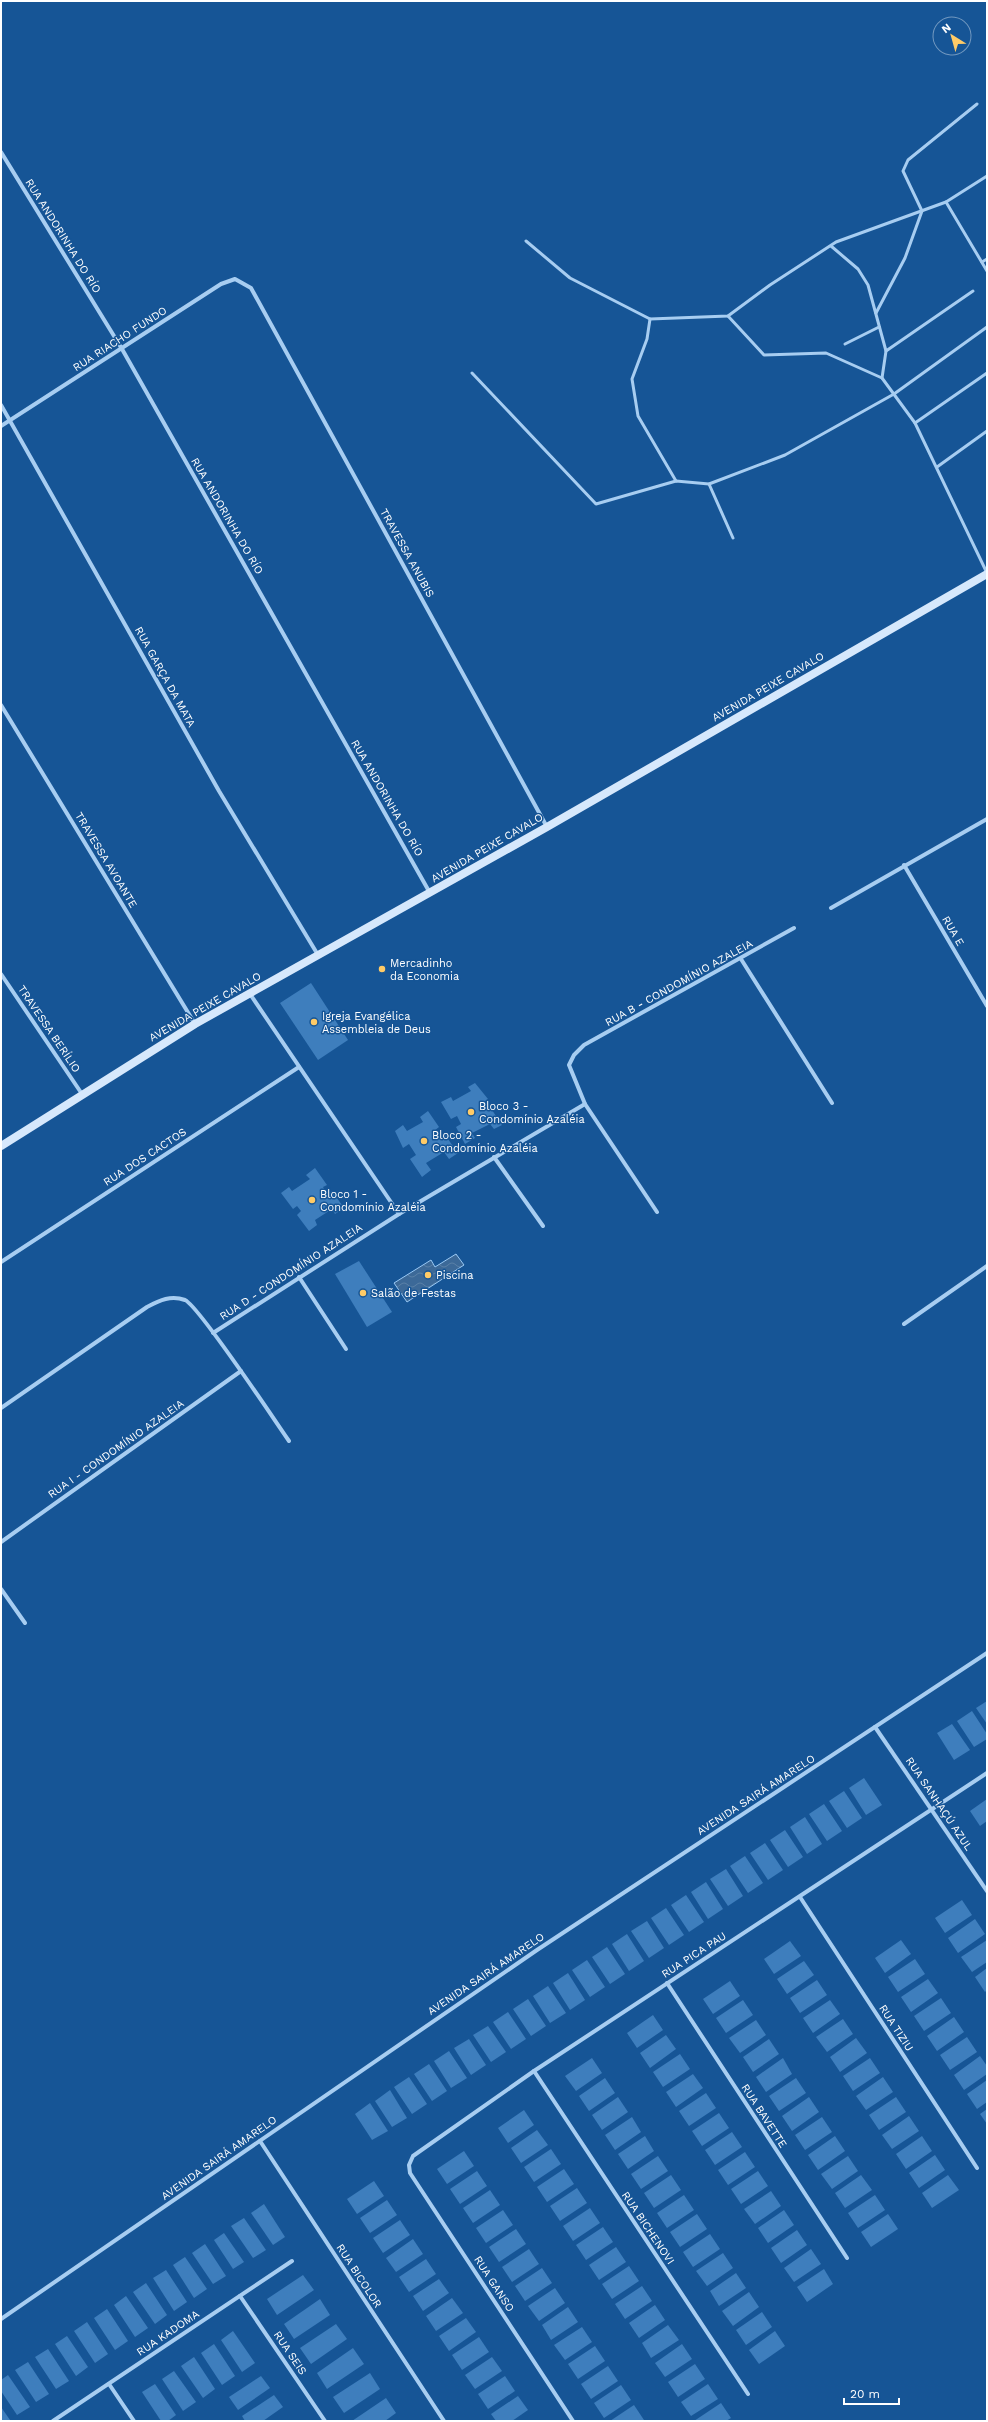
<svg xmlns="http://www.w3.org/2000/svg" width="988" height="2422" font-family="'Work Sans',sans-serif">
	<style>
		.water { fill: url(#water-waves); stroke: #99c8f4 }
		.building { fill: #3e7ebd }
		.lines { fill: none; stroke-linecap: round; stroke-linejoin: round }
		.lane { stroke: #a7cdf1; stroke-width: 3 }
		.street { stroke: #a7cdf1; stroke-width: 4 }
		.secondary { stroke: #d6e8fc; stroke-width: 8 }
		.poi-dot { fill: #ffcb67; stroke: #165596; stroke-width: 1.5 }
		.labels { text-anchor: middle; dominant-baseline: central; stroke-width: 3; stroke-linejoin: round; paint-order: stroke }
		.street-label { font-size: 11px; fill: #fff; stroke: #165596 }
		.poi-label { font-size: 11px; fill: #fff; stroke: #165596; text-anchor: start }
	</style>
	<defs>
		<pattern id="water-waves" width="16" height="10" patternUnits="userSpaceOnUse"><rect width="16" height="10" fill="#3c6998"/><path d="M0 5q4-4 8 0t8 0" fill="none" stroke="#5980a7"/></pattern>
	</defs>
	<rect width="100%" height="100%" fill="#165596"/>
	<polygon class="water" points="456,1254 464,1265 407,1302 394,1283 431,1260 435,1267"/>
	<g class="building">
		<polygon points="311,983 348,1040 318,1060 280,1003"/>
		<polygon points="475,1083 488,1099 482,1103 486,1109 490,1107 502,1125 494,1129 490,1124 472,1133 475,1138 465,1144 456,1127 461,1124 457,1116 451,1119 441,1102 451,1097 453,1101 471,1091 468,1087"/>
		<polygon points="428,1111 439,1127 434,1131 439,1137 445,1135 458,1153 449,1159 444,1152 426,1163 431,1170 422,1177 410,1159 416,1155 409,1144 403,1148 395,1131 403,1125 407,1131 423,1122 420,1117"/>
		<polygon points="315,1168 327,1185 323,1187 327,1194 332,1191 344,1208 335,1214 332,1209 315,1220 317,1225 309,1231 297,1215 301,1211 297,1206 293,1209 281,1193 289,1187 292,1191 310,1179 306,1175"/>
		<polygon points="359,1261 392,1312 367,1327 335,1274"/>
		<polygon points="987,1701 987,1724 976,1708"/>
		<polygon points="972,1711 987,1734 987,1739 974,1747 957,1721"/>
		<polygon points="952,1724 970,1750 954,1760 937,1733"/>
		<polygon points="864,1778 882,1805 866,1815 849,1788"/>
		<polygon points="844,1791 862,1818 847,1828 829,1801"/>
		<polygon points="987,1799 987,1821 980,1826 970,1811"/>
		<polygon points="824,1804 842,1831 827,1841 809,1814"/>
		<polygon points="805,1817 822,1844 807,1854 790,1827"/>
		<polygon points="785,1830 803,1857 788,1867 770,1840"/>
		<polygon points="765,1843 783,1870 768,1880 750,1853"/>
		<polygon points="745,1856 763,1883 748,1893 730,1866"/>
		<polygon points="726,1869 743,1896 728,1906 710,1879"/>
		<polygon points="706,1882 723,1909 708,1919 691,1892"/>
		<polygon points="686,1895 704,1922 689,1932 671,1905"/>
		<polygon points="962,1900 972,1915 945,1933 935,1918"/>
		<polygon points="666,1908 684,1935 669,1945 651,1918"/>
		<polygon points="975,1919 985,1934 958,1953 948,1938"/>
		<polygon points="647,1921 664,1948 649,1958 631,1931"/>
		<polygon points="627,1934 644,1961 629,1971 612,1944"/>
		<polygon points="901,1940 911,1954 885,1973 875,1958"/>
		<polygon points="987,1940 987,1962 972,1972 961,1957"/>
		<polygon points="790,1941 801,1956 774,1974 764,1959"/>
		<polygon points="607,1947 625,1974 610,1984 592,1957"/>
		<polygon points="915,1959 925,1974 898,1992 888,1977"/>
		<polygon points="587,1960 605,1987 590,1997 572,1970"/>
		<polygon points="804,1961 814,1975 787,1994 777,1979"/>
		<polygon points="987,1968 987,1990 985,1992 975,1977"/>
		<polygon points="568,1973 585,2000 570,2010 553,1983"/>
		<polygon points="928,1979 938,1993 911,2012 901,1997"/>
		<polygon points="817,1980 827,1995 800,2013 790,1998"/>
		<polygon points="730,1981 740,1996 713,2014 703,1999"/>
		<polygon points="548,1986 566,2013 550,2023 533,1996"/>
		<polygon points="941,1998 951,2013 924,2031 914,2016"/>
		<polygon points="528,1999 546,2026 531,2036 513,2009"/>
		<polygon points="743,2000 753,2015 726,2033 716,2018"/>
		<polygon points="830,2000 840,2014 813,2033 803,2018"/>
		<polygon points="508,2012 526,2039 511,2049 493,2022"/>
		<polygon points="653,2015 663,2030 637,2048 627,2033"/>
		<polygon points="954,2017 964,2032 937,2051 927,2036"/>
		<polygon points="843,2019 853,2034 827,2052 816,2037"/>
		<polygon points="756,2020 766,2035 740,2053 729,2038"/>
		<polygon points="488,2026 506,2052 491,2062 473,2035"/>
		<polygon points="666,2035 676,2049 650,2068 640,2053"/>
		<polygon points="967,2037 977,2052 950,2070 940,2055"/>
		<polygon points="856,2038 867,2053 840,2072 830,2057"/>
		<polygon points="469,2039 486,2065 471,2075 454,2048"/>
		<polygon points="769,2039 779,2054 753,2072 743,2057"/>
		<polygon points="449,2051 467,2078 451,2088 434,2061"/>
		<polygon points="680,2054 690,2069 663,2087 653,2072"/>
		<polygon points="980,2056 987,2066 987,2074 964,2090 954,2075"/>
		<polygon points="592,2058 602,2073 576,2091 565,2076"/>
		<polygon points="783,2058 792,2074 766,2092 756,2077"/>
		<polygon points="870,2058 880,2073 853,2091 843,2076"/>
		<polygon points="429,2064 447,2091 432,2101 414,2074"/>
		<polygon points="693,2074 703,2088 676,2107 666,2092"/>
		<polygon points="409,2077 427,2104 412,2114 394,2087"/>
		<polygon points="883,2077 893,2092 866,2110 856,2096"/>
		<polygon points="605,2078 615,2093 589,2111 579,2096"/>
		<polygon points="796,2078 806,2093 779,2111 769,2096"/>
		<polygon points="987,2080 987,2102 977,2109 967,2094"/>
		<polygon points="390,2090 407,2118 392,2127 375,2101"/>
		<polygon points="706,2093 716,2108 689,2126 679,2111"/>
		<polygon points="618,2097 628,2112 602,2130 592,2115"/>
		<polygon points="809,2097 819,2112 792,2131 782,2116"/>
		<polygon points="896,2097 906,2112 879,2130 869,2115"/>
		<polygon points="370,2103 388,2131 372,2140 355,2114"/>
		<polygon points="987,2109 987,2124 980,2114"/>
		<polygon points="524,2110 534,2125 508,2143 498,2128"/>
		<polygon points="719,2113 729,2128 702,2146 692,2131"/>
		<polygon points="909,2116 919,2131 892,2149 882,2135"/>
		<polygon points="632,2117 641,2132 615,2150 605,2135"/>
		<polygon points="822,2117 832,2132 805,2150 795,2135"/>
		<polygon points="537,2130 548,2145 521,2163 511,2148"/>
		<polygon points="732,2132 742,2147 715,2165 705,2150"/>
		<polygon points="645,2136 654,2151 628,2169 618,2154"/>
		<polygon points="835,2136 845,2151 818,2170 808,2155"/>
		<polygon points="922,2136 932,2151 906,2169 896,2154"/>
		<polygon points="551,2149 561,2164 534,2182 524,2167"/>
		<polygon points="464,2151 474,2166 447,2184 437,2169"/>
		<polygon points="745,2152 755,2167 728,2185 718,2170"/>
		<polygon points="935,2155 945,2170 919,2188 909,2173"/>
		<polygon points="658,2156 668,2171 641,2189 631,2174"/>
		<polygon points="848,2156 858,2171 832,2189 821,2174"/>
		<polygon points="564,2169 574,2184 547,2202 537,2187"/>
		<polygon points="477,2171 487,2186 460,2204 450,2189"/>
		<polygon points="758,2171 768,2186 741,2204 731,2189"/>
		<polygon points="671,2175 681,2190 654,2208 644,2193"/>
		<polygon points="861,2175 872,2190 845,2208 835,2193"/>
		<polygon points="948,2175 959,2190 932,2208 922,2193"/>
		<polygon points="374,2181 384,2196 357,2214 347,2199"/>
		<polygon points="577,2188 587,2203 560,2221 550,2206"/>
		<polygon points="490,2190 500,2205 473,2223 463,2208"/>
		<polygon points="771,2191 781,2206 755,2224 744,2209"/>
		<polygon points="684,2195 694,2210 667,2228 657,2213"/>
		<polygon points="875,2195 885,2210 858,2228 848,2213"/>
		<polygon points="387,2200 397,2215 370,2233 360,2218"/>
		<polygon points="264,2204 285,2237 273,2245 251,2213"/>
		<polygon points="590,2208 600,2223 573,2241 563,2226"/>
		<polygon points="503,2210 513,2225 486,2243 476,2228"/>
		<polygon points="784,2210 794,2225 768,2243 758,2228"/>
		<polygon points="697,2214 707,2229 680,2247 670,2232"/>
		<polygon points="888,2214 898,2229 871,2247 861,2232"/>
		<polygon points="244,2218 266,2250 253,2258 231,2226"/>
		<polygon points="400,2220 410,2235 383,2253 373,2238"/>
		<polygon points="603,2227 613,2242 586,2260 576,2245"/>
		<polygon points="516,2229 526,2244 499,2262 489,2247"/>
		<polygon points="797,2230 807,2245 781,2263 771,2248"/>
		<polygon points="224,2233 244,2262 233,2269 214,2240"/>
		<polygon points="710,2234 720,2249 693,2267 683,2252"/>
		<polygon points="413,2239 423,2254 396,2272 386,2258"/>
		<polygon points="205,2244 226,2276 213,2284 192,2253"/>
		<polygon points="616,2247 626,2262 599,2280 589,2265"/>
		<polygon points="529,2249 539,2264 512,2282 502,2267"/>
		<polygon points="811,2249 821,2264 794,2282 784,2268"/>
		<polygon points="723,2253 733,2268 707,2286 696,2271"/>
		<polygon points="185,2257 207,2289 194,2298 173,2265"/>
		<polygon points="426,2259 436,2274 409,2292 399,2277"/>
		<polygon points="629,2266 639,2281 612,2299 602,2284"/>
		<polygon points="542,2268 552,2283 525,2301 515,2286"/>
		<polygon points="824,2269 833,2284 807,2302 797,2287"/>
		<polygon points="166,2270 187,2302 174,2311 153,2278"/>
		<polygon points="736,2273 746,2288 719,2306 710,2291"/>
		<polygon points="303,2275 314,2290 277,2315 267,2299"/>
		<polygon points="439,2279 449,2293 423,2311 413,2296"/>
		<polygon points="146,2283 167,2315 155,2324 133,2292"/>
		<polygon points="642,2286 652,2301 625,2319 615,2304"/>
		<polygon points="555,2288 565,2303 539,2321 528,2306"/>
		<polygon points="749,2292 759,2307 733,2326 722,2311"/>
		<polygon points="126,2296 148,2328 135,2337 114,2305"/>
		<polygon points="452,2298 463,2313 436,2331 426,2316"/>
		<polygon points="320,2299 330,2315 294,2339 284,2324"/>
		<polygon points="655,2305 665,2320 639,2338 629,2323"/>
		<polygon points="568,2307 578,2322 551,2340 542,2325"/>
		<polygon points="107,2309 128,2341 115,2350 94,2318"/>
		<polygon points="762,2312 772,2327 746,2345 736,2330"/>
		<polygon points="466,2318 476,2332 449,2351 439,2336"/>
		<polygon points="87,2322 108,2354 95,2363 74,2331"/>
		<polygon points="336,2324 347,2339 311,2364 300,2348"/>
		<polygon points="668,2325 679,2340 651,2358 642,2343"/>
		<polygon points="582,2327 592,2342 565,2360 554,2345"/>
		<polygon points="233,2331 255,2363 242,2372 221,2340"/>
		<polygon points="775,2331 785,2346 759,2364 749,2350"/>
		<polygon points="67,2336 88,2367 76,2376 55,2344"/>
		<polygon points="479,2337 489,2352 462,2370 452,2355"/>
		<polygon points="214,2344 235,2376 222,2385 201,2353"/>
		<polygon points="682,2344 692,2359 665,2377 655,2363"/>
		<polygon points="595,2346 605,2361 578,2379 568,2364"/>
		<polygon points="353,2348 364,2364 327,2389 317,2373"/>
		<polygon points="48,2349 69,2381 56,2389 35,2357"/>
		<polygon points="194,2357 215,2389 203,2398 181,2366"/>
		<polygon points="492,2357 502,2371 475,2389 465,2375"/>
		<polygon points="28,2362 49,2394 36,2402 15,2370"/>
		<polygon points="695,2364 705,2379 678,2397 668,2382"/>
		<polygon points="608,2366 618,2381 591,2399 581,2384"/>
		<polygon points="174,2371 196,2402 183,2411 162,2379"/>
		<polygon points="370,2373 380,2389 344,2413 333,2397"/>
		<polygon points="8,2375 30,2407 17,2415 1,2391 1,2380"/>
		<polygon points="261,2376 270,2388 238,2410 229,2397"/>
		<polygon points="505,2376 515,2391 488,2409 478,2394"/>
		<polygon points="155,2384 176,2415 168,2421 161,2421 142,2392"/>
		<polygon points="708,2384 718,2399 691,2416 681,2402"/>
		<polygon points="621,2385 631,2400 604,2418 594,2403"/>
		<polygon points="274,2395 283,2407 263,2421 245,2421 242,2416"/>
		<polygon points="518,2396 528,2410 512,2421 496,2421 491,2414"/>
		<polygon points="386,2398 396,2413 385,2421 352,2421"/>
		<polygon points="721,2403 731,2418 726,2421 694,2421"/>
		<polygon points="634,2405 644,2420 610,2421"/>
		<polygon points="1,2407 10,2420 8,2421 1,2421"/>
	</g>
	<g class="lines">
		<g class="lane">
			<polyline points="946,202 987,271"/>
			<polyline points="526,241 570,278 650,319 728,316 770,285 836,242 946,202 987,176"/>
			<polyline points="831,246 858,269 868,285 886,351"/>
			<polyline points="982,262 987,259"/>
			<polyline points="876,313 905,258 922,211 903,171 908,160 977,104"/>
			<polyline points="728,316 764,355 826,353 882,378 915,423 987,573"/>
			<polyline points="650,319 647,339 632,379 638,416 676,481"/>
			<polyline points="845,344 879,327"/>
			<polyline points="472,373 596,504 676,481 709,484 785,455 894,394 987,327"/>
			<polyline points="882,378 886,351 973,291"/>
			<polyline points="915,423 987,373"/>
			<polyline points="937,467 987,431"/>
			<polyline points="709,484 733,538"/>
		</g>
		<g class="street">
			<polyline points="1,152 122,349 430,893"/>
			<polyline points="1,405 219,791 318,955"/>
			<polyline points="1,426 221,284 235,279 251,288 547,827"/>
			<polyline points="1,705 195,1024"/>
			<polyline points="904,865 987,1006"/>
			<polyline points="831,908 987,819"/>
			<polyline points="741,959 832,1103"/>
			<polyline points="1,974 82,1094"/>
			<polyline points="250,994 399,1214"/>
			<polyline points="494,1157 543,1226"/>
			<polyline points="657,1212 585,1104 569,1065 574,1055 584,1045 794,928"/>
			<polyline points="1,1262 299,1067"/>
			<polyline points="299,1277 346,1349"/>
			<polyline points="904,1324 987,1266"/>
			<polyline points="213,1333 399,1214 585,1104"/>
			<path d="M 1,1408 L 147,1307 C 160,1300 171,1295 185,1300 C 199,1306 275,1421 289,1441"/>
			<polyline points="1,1542 241,1371"/>
			<polyline points="1,1589 25,1623"/>
			<polyline points="875,1727 987,1891"/>
			<polyline points="800,1897 977,2168"/>
			<polyline points="667,1983 847,2258"/>
			<polyline points="534,2071 748,2394"/>
			<polyline points="260,2141 444,2421"/>
			<polyline points="240,2296 325,2421"/>
			<polyline points="1,2319 537,1950 987,1653"/>
			<polyline points="109,2384 134,2421"/>
			<polyline points="53,2421 292,2261"/>
			<polyline points="573,2421 410,2173 409,2165 413,2156 534,2071 987,1773"/>
		</g>
		<polyline class="secondary" points="1,1146 195,1024 547,827 987,574"/>
	</g>
	<g class="poi-dot">
		<circle cx="382" cy="969" r="4"/>
		<circle cx="314" cy="1022" r="4"/>
		<circle cx="471" cy="1112" r="4"/>
		<circle cx="424" cy="1141" r="4"/>
		<circle cx="312" cy="1200" r="4"/>
		<circle cx="428" cy="1275" r="4"/>
		<circle cx="363" cy="1293" r="4"/>
	</g>
	<g class="labels">
		<g class="street-label">
			<text transform="translate(63 236) rotate(58)">RUA ANDORINHA DO RÍO</text>
			<text transform="translate(120 339) rotate(-33)">RUA RIACHO FUNDO</text>
			<text transform="translate(227 516) rotate(60)">RUA ANDORINHA DO RÍO</text>
			<text transform="translate(407 553) rotate(61)">TRAVESSA ANUBIS</text>
			<text transform="translate(165 677) rotate(61)">RUA GARÇA DA MATA</text>
			<text transform="translate(768 687) rotate(-30)">AVENIDA PEIXE CAVALO</text>
			<text transform="translate(387 798) rotate(60)">RUA ANDORINHA DO RÍO</text>
			<text transform="translate(487 848) rotate(-30)">AVENIDA PEIXE CAVALO</text>
			<text transform="translate(106 860) rotate(59)">TRAVESSA AVOANTE</text>
			<text transform="translate(953 931) rotate(60)">RUA E</text>
			<text transform="translate(679 983) rotate(-29)">RUA B - CONDOMÍNIO AZALEIA</text>
			<text transform="translate(205 1007) rotate(-30)">AVENIDA PEIXE CAVALO</text>
			<text transform="translate(49 1029) rotate(56)">TRAVESSA BERÍLIO</text>
			<text transform="translate(145 1157) rotate(-33)">RUA DOS CACTOS</text>
			<text transform="translate(291 1272) rotate(-33)">RUA D - CONDOMÍNIO AZALEIA</text>
			<text transform="translate(116 1449) rotate(-35)">RUA I - CONDOMÍNIO AZALEIA</text>
			<text transform="translate(756 1795) rotate(-33)">AVENIDA SAIRÁ AMARELO</text>
			<text transform="translate(939 1804) rotate(56)">RUA SANHAÇÚ AZUL</text>
			<text transform="translate(694 1955) rotate(-33)">RUA PICA PAU</text>
			<text transform="translate(486 1974) rotate(-34)">AVENIDA SAIRÁ AMARELO</text>
			<text transform="translate(896 2028) rotate(57)">RUA TIZIU</text>
			<text transform="translate(764 2116) rotate(57)">RUA BAVETTE</text>
			<text transform="translate(219 2158) rotate(-35)">AVENIDA SAIRÁ AMARELO</text>
			<text transform="translate(648 2228) rotate(56)">RUA BICHENOVI</text>
			<text transform="translate(359 2276) rotate(57)">RUA BICOLOR</text>
			<text transform="translate(494 2284) rotate(57)">RUA GANSO</text>
			<text transform="translate(168 2333) rotate(-34)">RUA KADOMA</text>
			<text transform="translate(290 2353) rotate(56)">RUA SEIS</text>
		</g>
		<g class="poi-label">
			<text x="390" y="963">Mercadinho<tspan x="390" dy="13">da Economia</tspan></text>
			<text x="322" y="1016">Igreja Evangélica<tspan x="322" dy="13">Assembleia de Deus</tspan></text>
			<text x="479" y="1106">Bloco 3 -<tspan x="479" dy="13">Condomínio Azaléia</tspan></text>
			<text x="432" y="1135">Bloco 2 -<tspan x="432" dy="13">Condomínio Azaléia</tspan></text>
			<text x="320" y="1194">Bloco 1 -<tspan x="320" dy="13">Condomínio Azaléia</tspan></text>
			<text x="436" y="1275">Piscina</text>
			<text x="371" y="1293">Salão de Festas</text>
		</g>
	</g>
	<rect width="988" height="2422" fill="none" stroke="#ffffff" stroke-width="4"/>
	<g transform="translate(952 36) rotate(323)"><circle r="19" fill="#165596" stroke="#7399c0"/>
	<path d="M0-3L7 15L0 10L-7 15Z" fill="#ffcb67"/>
	<text y="-6" font-size="11" font-weight="bold" text-anchor="middle" fill="#ffffff">N</text>
	</g>
	<path d="M844 2398v6h55v-6" fill="none" stroke="#ffffff" stroke-width="2"/>
	<text x="850" y="2398" font-size="12" fill="#ffffff" stroke="#165596" stroke-width="3" paint-order="stroke">20 m</text>
</svg>
